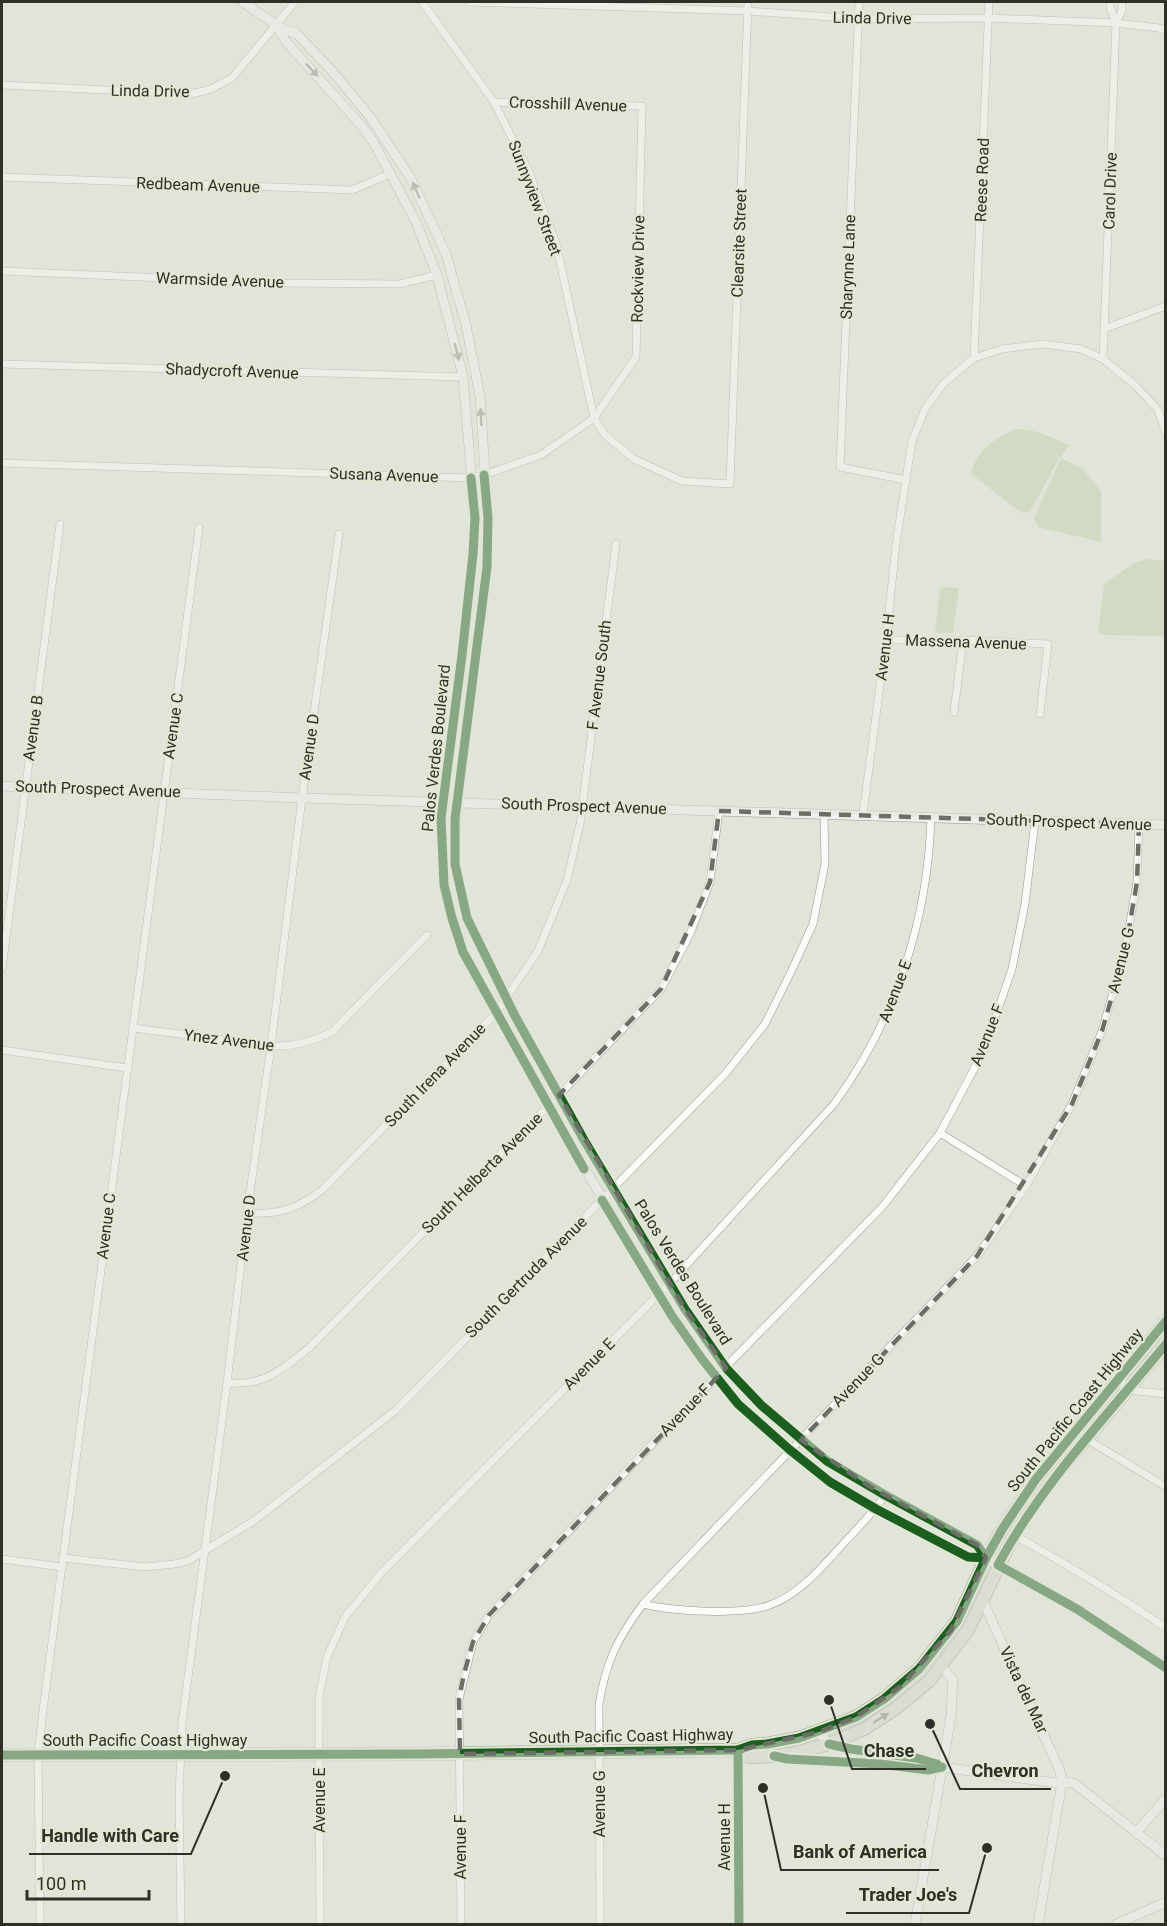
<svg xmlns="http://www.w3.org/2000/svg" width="1167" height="1926" font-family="Roboto,sans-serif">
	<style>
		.green { fill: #c4ceab }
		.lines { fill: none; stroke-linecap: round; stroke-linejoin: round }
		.street-casing { stroke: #959890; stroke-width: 8 }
		.secondary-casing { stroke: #959890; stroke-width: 10 }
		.primary-casing { stroke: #a0a496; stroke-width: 12 }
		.highway-casing { stroke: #a0a496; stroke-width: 14 }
		.street { stroke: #fafbf9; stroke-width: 7 }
		.secondary { stroke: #eff0ed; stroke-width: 9 }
		.primary { stroke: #e3e5de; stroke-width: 10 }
		.highway { stroke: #d4d6cd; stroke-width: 12 }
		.cycleway-casing { stroke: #e2e8d4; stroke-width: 13 }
		.cycleway { stroke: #1b5e20; stroke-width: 9 }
		.oneway { fill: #8e908a }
		.oneway2 { fill: #81837a }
		.marked { fill: none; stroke: #6c6f66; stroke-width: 4.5; stroke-dasharray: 12 8; stroke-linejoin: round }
		.labels { text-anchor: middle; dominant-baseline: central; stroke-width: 4.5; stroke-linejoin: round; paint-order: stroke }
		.street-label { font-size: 16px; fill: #2e3028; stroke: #e2e8d4 }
		.leader { fill: none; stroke: #2e3028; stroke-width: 2 }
		.callout-dot { fill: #2e3028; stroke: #e2e8d4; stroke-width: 2 }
		.callout-label { font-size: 18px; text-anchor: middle; font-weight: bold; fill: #2e3028; stroke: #e2e8d4; stroke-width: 4.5; stroke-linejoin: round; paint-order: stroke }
	</style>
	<rect width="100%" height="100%" fill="#e0e4d9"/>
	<g class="green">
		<path d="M 1015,429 C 1034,428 1052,438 1070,445 L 1059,458 L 1030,512 L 1022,513 L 971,474 C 978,448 992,441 1015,429 Z"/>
		<polygon points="1061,458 1083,469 1101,491 1101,542 1038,527 1034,518"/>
		<polygon points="1148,559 1165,561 1165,636 1105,635 1098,633 1104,584 1136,562"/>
		<polygon points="940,587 959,588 953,633 935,633"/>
	</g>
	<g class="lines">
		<defs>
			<g id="street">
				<polyline points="422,2 494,102 529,172 556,243 594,418 605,435 634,459 682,481 730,484 748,2"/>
				<polyline points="470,2 748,11 859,19 988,18 1116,23 1159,28 1166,31"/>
				<polyline points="859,2 840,467 906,480"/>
				<polyline points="1116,23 1122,11 1122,2"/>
				<polyline points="2,85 191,94 211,89 232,78 295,2"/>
				<polyline points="2,177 352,190 390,174"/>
				<polyline points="2,271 280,283 399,284 437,275"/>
				<polyline points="1104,329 1166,306"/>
				<polyline points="974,358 989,2"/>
				<polyline points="1103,359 1116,23 1110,7 1110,2"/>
				<polyline points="2,364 463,377"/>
				<polyline points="2,463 471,478 484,475 541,455 594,418 636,357 642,106 494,102"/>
				<polyline points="886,640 963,640 1048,644 1040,714"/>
				<polyline points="954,712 963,640"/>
				<polyline points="863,814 886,640 896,544 912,441 925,409 944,383 974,358 1002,349 1043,344 1081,349 1103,359 1136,386 1158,410 1166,434"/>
				<polyline points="2,968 60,524"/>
				<path d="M 133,1028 L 271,1046 C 293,1047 312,1042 332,1032 L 427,935"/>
				<polyline points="2,1050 127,1068"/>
				<polyline points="940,1133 1026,1186"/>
				<path d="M 247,1213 C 279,1215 297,1209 322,1190 L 496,1013 L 538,951 L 567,880 L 580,824 L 616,544"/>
				<polyline points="1118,1380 1128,1390 1166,1394"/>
				<path d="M 227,1383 C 265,1386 281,1370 309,1348 L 559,1095 L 661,989 L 690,934 L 710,882 L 719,811"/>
				<polyline points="1085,1438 1166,1487"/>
				<path d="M 1014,1535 C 1066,1564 1116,1594 1166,1628"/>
				<polyline points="63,1558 145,1567 174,1564 188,1561 255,1520 396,1410 726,1073 765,1024 791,972 813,924 825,864 824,815"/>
				<polyline points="2,1559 62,1567"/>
				<path d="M 643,1604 C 672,1611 742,1616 770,1605 C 800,1594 822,1567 843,1544 C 858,1528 873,1513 885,1495"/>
				<polyline points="40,1924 38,1755 43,1710 199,528"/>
				<polyline points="181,1924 179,1797 182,1723 227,1383 247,1213 271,1046 302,798 339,534"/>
				<path d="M 320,1924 L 319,1770 L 319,1697 L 327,1657 L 345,1617 L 382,1572 L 670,1283 L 834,1104 C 895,1021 928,921 931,817"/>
				<polyline points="461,1924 459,1699 473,1642 489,1615 716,1377 883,1206 940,1133 984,1050 1012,969 1025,904 1035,821"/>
				<path d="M 600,1924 L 599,1704 C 606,1662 617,1639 643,1604 L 977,1256 L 1026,1186 L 1072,1104 L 1102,1031 L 1125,951 L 1137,882 L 1139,824"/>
			</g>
			<g id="secondary">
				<polyline points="243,2 276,25 297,34 333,72 371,118 410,177 446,254 466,325 480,396 488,518 487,567 457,802 455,864 467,918 496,979 584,1140 685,1309 726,1368 761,1405 827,1461 885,1495 977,1545 986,1558"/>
				<polyline points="276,25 287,43 361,125 374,143 416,222 437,275 463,377 475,518 473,554 462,655 441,818 444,885 452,918 463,952 548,1106 672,1316 702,1359 738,1404 790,1450 830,1482 876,1509 968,1557 986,1558"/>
				<polyline points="2,786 302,798 1166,825"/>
				<polyline points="982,1599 1060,1771 1062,1782 1038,1924"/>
				<polyline points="819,1732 829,1744 851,1749 916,1758 929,1761 942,1767 1049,1782 1074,1783 1166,1856"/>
				<polyline points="738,1750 739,1924"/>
				<polyline points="783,1758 880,1764 928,1770 942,1767"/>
				<polyline points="1136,1833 1166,1798"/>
				<polyline points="915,1924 951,1716 953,1680 941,1666"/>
				<polyline points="1116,1924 1166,1902"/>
			</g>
			<polyline id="primary" points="986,1558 1077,1609 1166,1668"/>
			<g id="highway">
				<polyline points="738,1750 750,1757 774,1756 791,1754 829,1744 864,1729 895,1709 930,1680 968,1630 1014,1535 1046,1487 1166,1344"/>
				<polyline points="2,1755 416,1754 738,1750 752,1745 767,1744 799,1738 856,1717 884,1699 919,1669 957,1621 986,1558 1003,1528 1036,1479 1166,1321"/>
			</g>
		</defs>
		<use href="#street" class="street-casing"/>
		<use href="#secondary" class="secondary-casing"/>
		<use href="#primary" class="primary-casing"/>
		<use href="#highway" class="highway-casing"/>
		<use href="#street" class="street"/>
		<use href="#secondary" class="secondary"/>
		<use href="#primary" class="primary"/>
		<use href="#highway" class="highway"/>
		<defs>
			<g id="cycleway">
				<polyline points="484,475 488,518 487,567 455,819 455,864 467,918 515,1016 584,1140 685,1309 726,1368 761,1405 827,1461 885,1495 977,1545 986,1558"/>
				<polyline points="471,478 475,518 473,554 462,655 441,818 444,885 452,918 463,952 584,1169"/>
				<polyline points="602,1200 672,1316 702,1359 738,1404 790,1450 830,1482 876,1509 968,1557 986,1558"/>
				<path d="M 1166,1344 C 1107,1416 1042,1483 998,1565 L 1077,1609 L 1166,1668"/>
				<polyline points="829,1744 851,1749 916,1758 937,1764"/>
				<polyline points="738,1750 739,1924"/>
				<polyline points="2,1755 416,1754 738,1750 752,1745 767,1744 799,1738 856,1717 884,1699 919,1669 957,1621 986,1558 1003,1528 1036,1479 1166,1321"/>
				<polyline points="774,1756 788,1759 880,1764 928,1770 942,1767"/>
			</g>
		</defs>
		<use href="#cycleway" class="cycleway-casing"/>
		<use href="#cycleway" class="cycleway"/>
	</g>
	<defs><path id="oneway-solid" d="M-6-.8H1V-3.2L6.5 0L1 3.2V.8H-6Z" transform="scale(1.5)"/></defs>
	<g class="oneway">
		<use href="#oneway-solid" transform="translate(312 70) rotate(46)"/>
		<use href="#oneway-solid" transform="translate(416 190) rotate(-115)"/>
		<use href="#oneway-solid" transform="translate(457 352) rotate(75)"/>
		<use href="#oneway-solid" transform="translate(481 417) rotate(-93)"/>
	</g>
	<use class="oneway2" href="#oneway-solid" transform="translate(881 1718) rotate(-32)"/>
	<path d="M0 0H1167V1926H0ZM 719,811 L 1139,824 L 1137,882 L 1125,951 L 1102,1031 L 1072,1104 L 977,1256 L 801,1440 L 869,1486 L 977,1545 L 986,1558 L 951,1630 L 901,1686 L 856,1717 L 819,1732 L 738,1750 L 460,1754 L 459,1699 L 464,1674 L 473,1642 L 489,1615 L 726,1368 L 685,1309 L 559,1095 L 661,989 L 710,882 Z" fill="#e0e4d9" fill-opacity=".55" fill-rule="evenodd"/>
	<path class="marked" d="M 719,811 L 1139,824 L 1137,882 L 1125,951 L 1102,1031 L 1072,1104 L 977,1256 L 801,1440 L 869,1486 L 977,1545 L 986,1558 L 951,1630 L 901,1686 L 856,1717 L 819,1732 L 738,1750 L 460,1754 L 459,1699 L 464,1674 L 473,1642 L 489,1615 L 726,1368 L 685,1309 L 559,1095 L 661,989 L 710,882 Z"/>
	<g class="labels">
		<g class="street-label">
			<text transform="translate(872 18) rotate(1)">Linda Drive</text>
			<text transform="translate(150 91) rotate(1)">Linda Drive</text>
			<text transform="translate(568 104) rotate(2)">Crosshill Avenue</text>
			<text transform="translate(982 180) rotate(-88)">Reese Road</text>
			<text transform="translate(198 185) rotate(2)">Redbeam Avenue</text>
			<text transform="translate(1110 191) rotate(-88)">Carol Drive</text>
			<text transform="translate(535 198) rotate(69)">Sunnyview Street</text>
			<text transform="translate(739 243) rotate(-88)">Clearsite Street</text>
			<text transform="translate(848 267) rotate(-88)">Sharynne Lane</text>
			<text transform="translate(638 269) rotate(-89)">Rockview Drive</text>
			<text transform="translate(220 280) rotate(2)">Warmside Avenue</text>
			<text transform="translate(232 371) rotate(2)">Shadycroft Avenue</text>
			<text transform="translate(384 475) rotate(2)">Susana Avenue</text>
			<text transform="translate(966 642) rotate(2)">Massena Avenue</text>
			<text transform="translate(885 647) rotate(-83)">Avenue H</text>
			<text transform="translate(599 675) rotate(-83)">F Avenue South</text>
			<text transform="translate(173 726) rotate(-82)">Avenue C</text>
			<text transform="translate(33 728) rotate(-82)">Avenue B</text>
			<text transform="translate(309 747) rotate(-82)">Avenue D</text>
			<text transform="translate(436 748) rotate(-84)">Palos Verdes Boulevard</text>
			<text transform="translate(98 789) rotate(2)">South Prospect Avenue</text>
			<text transform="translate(584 806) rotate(2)">South Prospect Avenue</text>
			<text transform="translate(1069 822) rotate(2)">South Prospect Avenue</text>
			<text transform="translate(1121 960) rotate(-76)">Avenue G</text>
			<text transform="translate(895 991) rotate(-69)">Avenue E</text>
			<text transform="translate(987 1035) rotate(-68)">Avenue F</text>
			<text transform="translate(229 1040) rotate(7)">Ynez Avenue</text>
			<text transform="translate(435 1075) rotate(-46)">South Irena Avenue</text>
			<text transform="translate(482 1173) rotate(-45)">South Helberta Avenue</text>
			<text transform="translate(106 1226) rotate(-83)">Avenue C</text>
			<text transform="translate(246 1228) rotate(-83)">Avenue D</text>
			<text transform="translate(683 1272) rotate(58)">Palos Verdes Boulevard</text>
			<text transform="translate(526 1277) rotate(-45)">South Gertruda Avenue</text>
			<text transform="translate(589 1364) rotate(-45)">Avenue E</text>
			<text transform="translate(858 1380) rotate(-46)">Avenue G</text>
			<text transform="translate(685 1410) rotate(-46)">Avenue F</text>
			<text transform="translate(1075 1410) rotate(-51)">South Pacific Coast Highway</text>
			<text transform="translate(1024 1690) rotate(65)">Vista del Mar</text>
			<text transform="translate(631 1736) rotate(-1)">South Pacific Coast Highway</text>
			<text x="145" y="1740">South Pacific Coast Highway</text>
			<text transform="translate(319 1800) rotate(-90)">Avenue E</text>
			<text transform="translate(599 1804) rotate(-90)">Avenue G</text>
			<text transform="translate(724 1837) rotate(-90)">Avenue H</text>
			<text transform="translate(460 1847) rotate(-90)">Avenue F</text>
		</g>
	</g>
	<path class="leader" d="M829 1700L852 1769H926M930 1724L960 1789H1051M225 1776L191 1854H29M763 1788L781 1870H939M987 1848L969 1913H846"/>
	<g class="callout-dot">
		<circle cx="829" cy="1700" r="6"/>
		<circle cx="930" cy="1724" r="6"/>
		<circle cx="225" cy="1776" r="6"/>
		<circle cx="763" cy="1788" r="6"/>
		<circle cx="987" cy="1848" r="6"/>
	</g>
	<g class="callout-label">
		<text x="889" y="1757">Chase</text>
		<text x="1005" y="1777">Chevron</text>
		<text x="110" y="1842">Handle with Care</text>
		<text x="860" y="1858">Bank of America</text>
		<text x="908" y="1901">Trader Joe's</text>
	</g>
	<rect width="1167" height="1926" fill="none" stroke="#2e3028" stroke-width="6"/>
	<path d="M27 1890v9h122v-9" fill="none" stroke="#2e3028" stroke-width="3"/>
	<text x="36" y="1890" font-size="18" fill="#2e3028" stroke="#e2e8d4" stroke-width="4.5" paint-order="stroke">100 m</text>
</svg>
